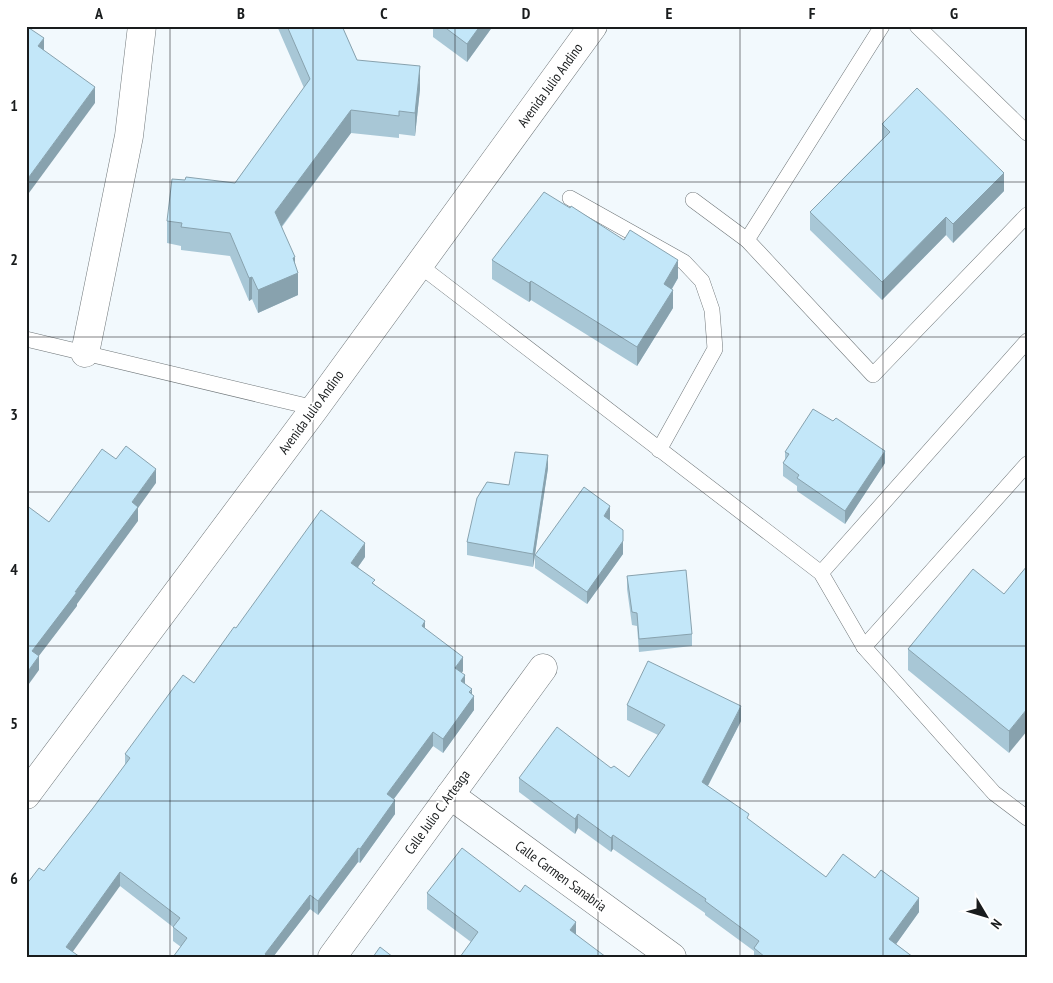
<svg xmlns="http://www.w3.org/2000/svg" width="1053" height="983" font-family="'PT Sans Narrow',sans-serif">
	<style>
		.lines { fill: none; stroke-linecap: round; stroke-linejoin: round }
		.lane-casing { stroke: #70777a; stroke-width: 16 }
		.street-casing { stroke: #70777a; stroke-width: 29 }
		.secondary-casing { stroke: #70777a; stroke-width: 29 }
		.lane { stroke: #fff; stroke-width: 15 }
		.street { stroke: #fff; stroke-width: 28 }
		.secondary { stroke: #fff; stroke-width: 28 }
		.wall { fill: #a8c7d6 }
		.shaded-wall { fill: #88a2ae }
		.building { fill: #c3e7f9; stroke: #88a2ae }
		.grid { fill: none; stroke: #191c1d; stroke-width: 1; stroke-opacity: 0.55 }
		.labels { text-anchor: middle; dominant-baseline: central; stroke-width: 4; stroke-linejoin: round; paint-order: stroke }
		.street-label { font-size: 14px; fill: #191c1d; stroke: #fff }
		.neatline { fill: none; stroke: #191c1d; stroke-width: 2 }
		.grid-label { font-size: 16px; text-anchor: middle; font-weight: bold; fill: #191c1d }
	</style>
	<rect width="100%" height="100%" fill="#f2f9fd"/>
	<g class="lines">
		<defs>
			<g id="lane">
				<polyline points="882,26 747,240 873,375 1027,215"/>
				<polyline points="917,26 1027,133"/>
				<polyline points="570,198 684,262 702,281 712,310 715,349 659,450"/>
				<polyline points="693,200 747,240"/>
				<polyline points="419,265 821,573 864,647 994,793 1027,818"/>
				<polyline points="26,339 315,408"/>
				<polyline points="821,573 1027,341"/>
				<polyline points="864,647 1027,464"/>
			</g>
			<g id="street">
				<polyline points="85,353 129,136 142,26"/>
				<polyline points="450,795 672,957"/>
				<polyline points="332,957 543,668"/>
			</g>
			<polyline id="secondary" points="26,795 315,408 593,26"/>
		</defs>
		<use href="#lane" class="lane-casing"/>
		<use href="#street" class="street-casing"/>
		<use href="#secondary" class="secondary-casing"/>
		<use href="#lane" class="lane"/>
		<use href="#street" class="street"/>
		<use href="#secondary" class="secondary"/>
	</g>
	<g class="wall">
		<polygon points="277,26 342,26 357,60 420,89 415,136 399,134 399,138 351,133 282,227 295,265 298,295 258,313 252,299 249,301 230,256 181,250 181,246 167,243 167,221 185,180 235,183 304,88"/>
		<polygon points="433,26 493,26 467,62 433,37"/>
		<polygon points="882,124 1004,191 953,243 946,235 882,300 810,230 810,212 882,139"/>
		<polygon points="492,260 678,278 672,289 673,308 637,366 531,300 529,302 492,279"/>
		<polygon points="785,452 885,463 845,524 797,491 797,486 783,476 783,463 785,460"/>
		<polygon points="548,468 535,555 610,519 610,520 623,554 587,604 535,568 535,557 533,567 467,555 467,542 509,485"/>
		<polygon points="365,557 358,567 375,585 425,628 463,671 461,673 465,684 472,694 474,710 443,753 433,746 394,799 395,814 360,863 358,862 318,915 310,909 273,957 173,957 181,947 173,941 173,927 120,886 26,957 44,871 93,808 125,765 125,754 194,683 236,628"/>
		<polygon points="1027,566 1009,753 908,670 908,649 1004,594"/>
		<polygon points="627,576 692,634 692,646 639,652 637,626 632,625 627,589"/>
		<polygon points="627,705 741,721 708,786 749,820 826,877 919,912 896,944 913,957 754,957 754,951 705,915 705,913 613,849 611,852 578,828 575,834 519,792 519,778 611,768 629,777 658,735 627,720"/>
		<polygon points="427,893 576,935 471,942 427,909"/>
	</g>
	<g class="shaded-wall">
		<polygon points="480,26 493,26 467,62 467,44"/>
		<polygon points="44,38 44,54 38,46"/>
		<polygon points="420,66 420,89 415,136 415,113"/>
		<polygon points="95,87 95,103 26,197 26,181"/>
		<polygon points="351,110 351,133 275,235 275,212"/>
		<polygon points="1004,173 1004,191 953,243 953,224"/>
		<polygon points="946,217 946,235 882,300 882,282"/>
		<polygon points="295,257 295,274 298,273 298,295 258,313 258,290 293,258"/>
		<polygon points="678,260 678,278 664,302 664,284"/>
		<polygon points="252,277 252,299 249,301 249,278"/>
		<polygon points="531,281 531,300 529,302 529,283"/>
		<polygon points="673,290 673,308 637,366 637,347"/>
		<polygon points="885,451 885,463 845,524 845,511"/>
		<polygon points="548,455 548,468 533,567 533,554"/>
		<polygon points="156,469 156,483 138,508 138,521 77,604 77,606 32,665 32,651 75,592 132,502"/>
		<polygon points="610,506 610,519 604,528 604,516"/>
		<polygon points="623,541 623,554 587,604 587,592"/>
		<polygon points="365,543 365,557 351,577 351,563"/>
		<polygon points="425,621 425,635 422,626"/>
		<polygon points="39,656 39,670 26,688 26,674"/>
		<polygon points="463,657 463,671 455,682 455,668"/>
		<polygon points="465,675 465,689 461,681"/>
		<polygon points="472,689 472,699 474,696 474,710 443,753 443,739"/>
		<polygon points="741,706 741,721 702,797 702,782"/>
		<polygon points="1027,709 1027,731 1009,753 1009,731"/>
		<polygon points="433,732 433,746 387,808 387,794"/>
		<polygon points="395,800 395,814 360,863 360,849"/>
		<polygon points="578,814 578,828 575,834 575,819"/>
		<polygon points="613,835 613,849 611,852 611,838"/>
		<polygon points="358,848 358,862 318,915 318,901"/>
		<polygon points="120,872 120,886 69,957 66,947"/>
		<polygon points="310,895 310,909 273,957 265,957 265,954"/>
		<polygon points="919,898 919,912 889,954 889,939"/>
		<polygon points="576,922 576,937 570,930"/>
	</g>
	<g class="building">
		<polygon points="26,26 44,38 38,46 95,87 26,181"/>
		<polygon points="287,26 342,26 357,60 420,66 415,113 399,111 399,116 351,110 275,212 295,257 293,258 298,273 258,290 252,277 249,278 230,233 181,227 182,223 167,221 172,179 185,180 186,177 235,183 310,79"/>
		<polygon points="443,26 480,26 467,44"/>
		<polygon points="917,88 1004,173 953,224 946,217 882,282 810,212 890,132 882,124"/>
		<polygon points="544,192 570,208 571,206 624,240 630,230 678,260 664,284 673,290 637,347 531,281 529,283 492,260"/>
		<polygon points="813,409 833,421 836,418 885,451 845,511 797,478 799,475 783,463 789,454 785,452"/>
		<polygon points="126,446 156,469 132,502 138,507 75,592 77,592 32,651 39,656 26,674 26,505 49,522 102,449 116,459"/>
		<polygon points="515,452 548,455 533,554 467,542 477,498 487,482 509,485"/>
		<polygon points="584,487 610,506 604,516 623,530 623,541 587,592 535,555"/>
		<polygon points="321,510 365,543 351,563 375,580 372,583 425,621 422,626 463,657 455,668 465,675 461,681 472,689 469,692 474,696 443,739 433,732 387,794 395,800 360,849 358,848 318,901 310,895 265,954 268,957 173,957 187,938 173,927 180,918 120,872 66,947 80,957 26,957 26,885 39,868 44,871 93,808 130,758 125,754 183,675 194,683 234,627 236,628"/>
		<polygon points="1027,566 1027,709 1009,731 908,649 973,569 1004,594"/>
		<polygon points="686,570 692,634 639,639 637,613 632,612 627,576"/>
		<polygon points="648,661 741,706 702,782 749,814 747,818 826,877 843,854 875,878 881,870 919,898 889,939 913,957 765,957 754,948 759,941 705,901 706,899 613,835 611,838 578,814 575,819 519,778 557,727 611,768 614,766 629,777 665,725 627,705"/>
		<polygon points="462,848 520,892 525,885 576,922 570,930 606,957 460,957 478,932 427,893"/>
		<polygon points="380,947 393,957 373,957"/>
	</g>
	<path class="grid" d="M 170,26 L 170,957M 313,26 L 313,957M 455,26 L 455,957M 598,26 L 598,957M 740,26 L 740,957M 883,26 L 883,957M 26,182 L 1027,182M 26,337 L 1027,337M 26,492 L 1027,492M 26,646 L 1027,646M 26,801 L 1027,801"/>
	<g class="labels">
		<g class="street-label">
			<text transform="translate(550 85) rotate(-54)">Avenida Julio Andino</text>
			<text transform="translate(311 412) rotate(-54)">Avenida Julio Andino</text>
			<text transform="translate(437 812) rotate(-54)">Calle Julio C. Arteaga</text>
			<text transform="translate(561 876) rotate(36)">Calle Carmen Sanabria</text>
		</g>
	</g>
	<rect width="1053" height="983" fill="none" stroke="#ffffff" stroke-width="55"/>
	<g transform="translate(986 916) rotate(128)" stroke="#ffffff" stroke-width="4" paint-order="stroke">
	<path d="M0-4L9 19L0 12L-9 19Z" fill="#191c1d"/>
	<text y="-8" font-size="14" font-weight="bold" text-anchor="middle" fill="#191c1d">N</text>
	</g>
	<rect x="28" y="28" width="998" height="928" class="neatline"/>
	<g class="grid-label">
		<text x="99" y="19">A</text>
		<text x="241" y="19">B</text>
		<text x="384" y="19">C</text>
		<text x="526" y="19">D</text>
		<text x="669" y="19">E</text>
		<text x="812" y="19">F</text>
		<text x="954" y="19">G</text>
		<text x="14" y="111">1</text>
		<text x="14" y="265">2</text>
		<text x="14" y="420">3</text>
		<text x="14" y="575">4</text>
		<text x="14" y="729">5</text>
		<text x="14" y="884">6</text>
	</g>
</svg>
